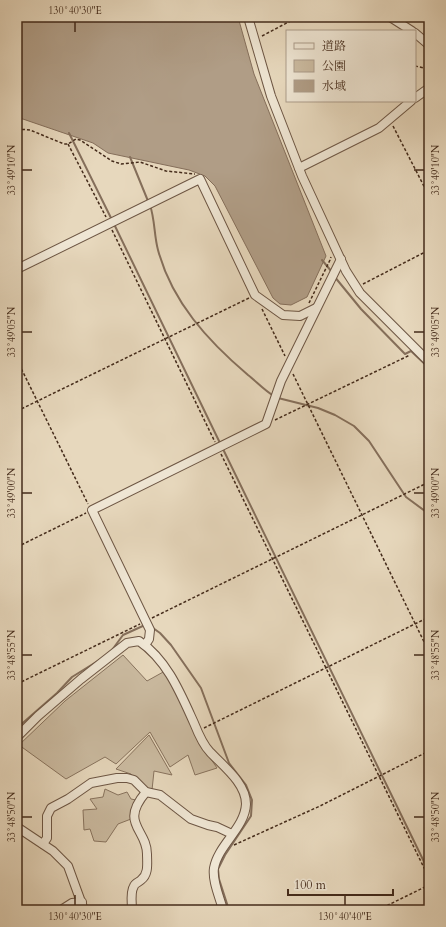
<svg xmlns="http://www.w3.org/2000/svg" width="446" height="927" font-family="Cardo,'Noto Serif JP',serif">
	<style>
		.green { fill: #cbbba1; stroke: #88735e }
		.water { fill: #b09d86; stroke: #856f5b }
		.lines { fill: none; stroke-linecap: round; stroke-linejoin: round }
		.stream { stroke: #856f5b; stroke-width: 2 }
		.minor-casing { stroke: #6d5644; stroke-width: 10 }
		.path { stroke: #442b1b; stroke-width: 1.5; stroke-dasharray: 3 2; stroke-linecap: butt }
		.minor { stroke: #efe6d4; stroke-width: 8 }
		.ticks { fill: none; stroke: #442b1b; stroke-width: 1.5 }
		.neatline { fill: none; stroke: #442b1b; stroke-width: 1.5 }
		.ticks-label { font-size: 10px; text-anchor: middle; fill: #442b1b }
	</style>
	<rect width="100%" height="100%" fill="#e7d8bd"/>
	<filter id="stains"><feTurbulence type="fractalNoise" baseFrequency=".005" numOctaves="4"/><feColorMatrix values="0 0 0 0 .2 0 0 0 0 .09 0 0 0 0 .02 0 0 0 .5 -.17"/></filter>
	<radialGradient id="worn" r=".72"><stop offset=".6" stop-color="#630" stop-opacity="0"/><stop offset="1" stop-color="#630" stop-opacity=".3"/></radialGradient>
	<g class="green">
		<polygon points="123,655 147,681 165,671 199,741 217,768 195,775 188,755 170,767 150,732 116,764 105,757 66,779 19,745 65,701"/>
		<polygon points="149,735 172,775 154,771 152,790 143,786 131,774 116,769"/>
		<polygon points="105,789 118,795 127,792 131,799 136,800 131,819 118,824 106,842 94,841 90,829 84,830 83,810 97,809 90,799 103,797"/>
	</g>
	<polygon class="water" points="17,17 238,17 254,74 326,256 307,297 291,305 280,304 273,298 215,186 205,176 189,170 108,153 93,143 17,117"/>
	<g class="lines">
		<g class="stream">
			<polyline points="69,133 112,220"/>
			<polyline points="130,157 148,201"/>
			<path d="M 150,205 C 155,220 154,235 158,250 C 172,302 208,341 248,375 C 256,381 264,390 274,396"/>
			<polyline points="114,224 220,443"/>
			<polyline points="322,260 332,272"/>
			<polyline points="334,276 361,309 405,354 411,351 429,368"/>
			<polyline points="278,398 318,408 335,415 354,426 369,441 406,497 429,514"/>
			<polyline points="222,447 429,872"/>
			<polyline points="153,628 160,633 171,645 201,688 229,763 246,785 252,800 251,816 225,855 218,869 219,879 229,910"/>
			<polyline points="112,650 123,635 145,625"/>
			<polyline points="17,728 57,693 72,677 101,659"/>
		</g>
		<defs>
			<g id="minor">
				<polyline points="248,17 271,96 302,176 346,271 360,293 429,362"/>
				<polyline points="390,17 412,31"/>
				<polyline points="415,33 429,45"/>
				<polyline points="415,98 429,88"/>
				<polyline points="299,168 379,128 411,101"/>
				<polyline points="17,269 200,179 255,295 283,315 300,316 316,308"/>
				<polyline points="145,645 149,639 150,630 92,510 266,424 281,381 341,259"/>
				<path d="M 17,737 L 38,716 L 81,679 L 127,643 L 139,641 C 167,660 180,692 194,723 C 198,733 203,745 210,752 C 223,766 246,783 246,804 C 245,828 218,845 214,868 C 212,881 220,898 223,910"/>
				<polyline points="17,827 53,851 68,866 84,910"/>
				<polyline points="43,844 47,838 47,816 51,808 68,799 91,783 117,778 127,778 134,780 146,792 160,795 191,819 208,825 217,827 232,834"/>
				<polyline points="61,910 72,903 82,902"/>
				<path d="M 132,910 C 132,903 130,892 134,886 C 135,883 139,882 141,880 C 149,874 147,863 147,854 C 147,829 119,824 146,792"/>
			</g>
		</defs>
		<use href="#minor" class="minor-casing"/>
		<g class="path">
			<polyline points="262,36 298,17"/>
			<polyline points="415,66 429,69"/>
			<polyline points="393,126 429,196"/>
			<polyline points="17,129 30,130 64,144 68,144 76,139 80,140 112,161 121,164 140,162 166,171 195,174"/>
			<polyline points="68,144 106,217"/>
			<polyline points="112,230 215,442"/>
			<polyline points="363,284 429,250"/>
			<polyline points="309,303 330,260 331,257"/>
			<polyline points="262,309 285,356"/>
			<polyline points="17,360 88,504"/>
			<polyline points="293,374 429,652"/>
			<polyline points="17,411 249,298"/>
			<polyline points="275,420 410,355"/>
			<polyline points="221,454 429,878"/>
			<polyline points="17,547 86,513"/>
			<polyline points="152,618 429,482"/>
			<polyline points="17,684 140,624"/>
			<polyline points="204,728 429,617"/>
			<polyline points="234,845 320,806 429,751"/>
			<polyline points="378,910 429,885"/>
		</g>
		<use href="#minor" class="minor"/>
	</g>
	<path class="ticks" d="M 75,22 L 75,32M 22,170 L 32,170M 414,170 L 424,170M 22,332 L 32,332M 414,332 L 424,332M 22,493 L 32,493M 414,493 L 424,493M 22,655 L 32,655M 414,655 L 424,655M 22,817 L 32,817M 414,817 L 424,817M 75,895 L 75,905M 345,895 L 345,905"/>
	<rect width="446" height="927" fill="none" stroke="#e7d8bd" stroke-width="44"/>
	<rect x="286" y="30" width="130" height="72" fill="#efe6d4" stroke="#ab9b8a"/>
	<rect x="294" y="43" width="20" height="6" fill="#efe6d4" stroke="#ab9b8a"/>
	<text x="322" y="50" font-size="12" fill="#442b1b">道路</text>
	<rect x="294" y="60" width="20" height="12" fill="#cbbba1" stroke="#ab9b8a"/>
	<text x="322" y="70" font-size="12" fill="#442b1b">公園</text>
	<rect x="294" y="80" width="20" height="12" fill="#b09d86" stroke="#ab9b8a"/>
	<text x="322" y="90" font-size="12" fill="#442b1b">水域</text>
	<path d="M288 889v6h105v-6" fill="none" stroke="#442b1b" stroke-width="2"/>
	<text x="294" y="889" font-size="12" fill="#442b1b" stroke="#efe6d4" stroke-width="3" paint-order="stroke">100 m</text>
	<rect x="22" y="22" width="402" height="883" class="neatline"/>
	<g class="ticks-label">
		<text x="75" y="14">130°40'30"E</text>
		<text transform="translate(11 170) rotate(-90)" y="4">33°49'10"N</text>
		<text transform="translate(435 170) rotate(-90)" y="4">33°49'10"N</text>
		<text transform="translate(11 332) rotate(-90)" y="4">33°49'05"N</text>
		<text transform="translate(435 332) rotate(-90)" y="4">33°49'05"N</text>
		<text transform="translate(11 493) rotate(-90)" y="4">33°49'00"N</text>
		<text transform="translate(435 493) rotate(-90)" y="4">33°49'00"N</text>
		<text transform="translate(11 655) rotate(-90)" y="4">33°48'55"N</text>
		<text transform="translate(435 655) rotate(-90)" y="4">33°48'55"N</text>
		<text transform="translate(11 817) rotate(-90)" y="4">33°48'50"N</text>
		<text transform="translate(435 817) rotate(-90)" y="4">33°48'50"N</text>
		<text x="75" y="920">130°40'30"E</text>
		<text x="345" y="920">130°40'40"E</text>
	</g>
	<rect width="100%" height="100%" filter="url(#stains)"/>
	<rect width="100%" height="100%" fill="url(#worn)"/>
</svg>
